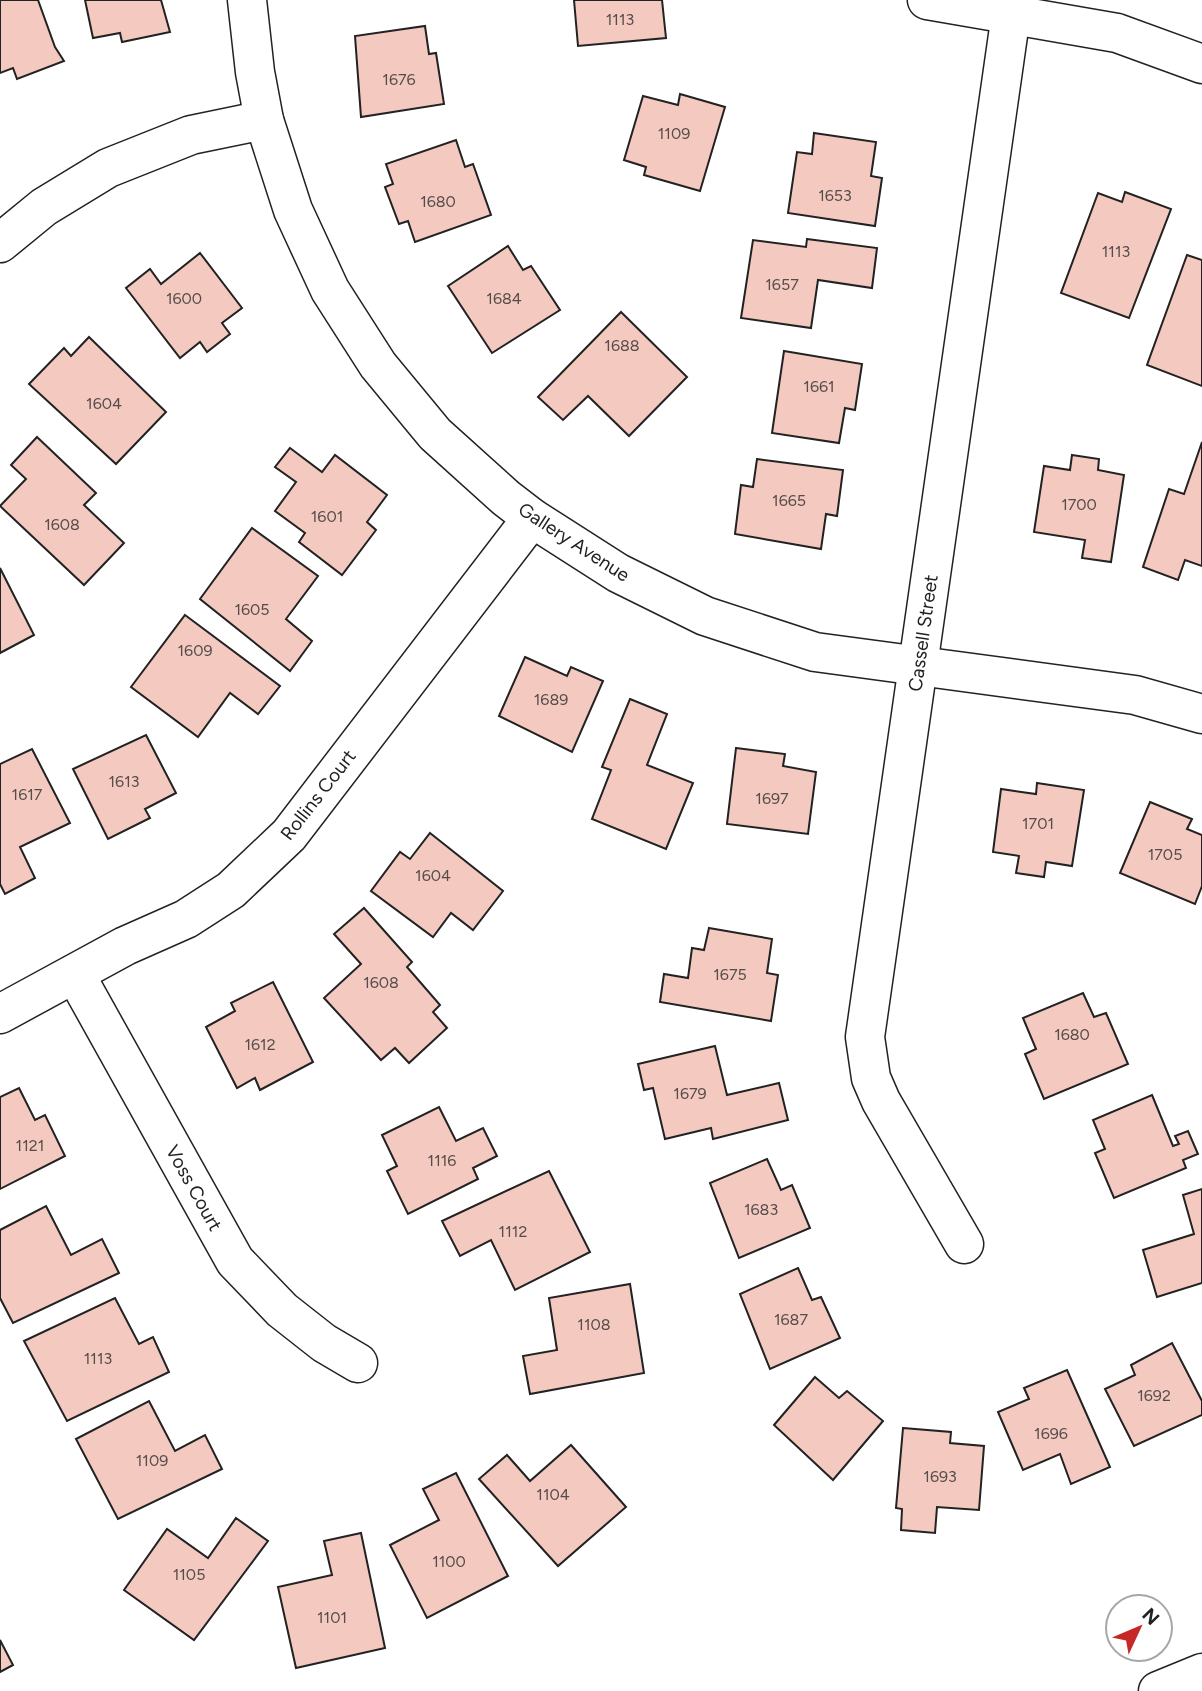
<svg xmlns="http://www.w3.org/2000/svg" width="1202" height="1691" font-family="Figtree,sans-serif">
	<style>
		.building { fill: #f3c9c0; stroke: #222; stroke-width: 2 }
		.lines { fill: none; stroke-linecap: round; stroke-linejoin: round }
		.minor-casing { stroke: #222; stroke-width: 41 }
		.highway-casing { stroke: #222; stroke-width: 41 }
		.minor { stroke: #fff; stroke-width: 38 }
		.highway { stroke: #fff; stroke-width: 38 }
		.labels { text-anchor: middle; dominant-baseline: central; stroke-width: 5; stroke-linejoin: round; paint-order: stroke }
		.number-label { font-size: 16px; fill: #564c4a }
		.street-label { font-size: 19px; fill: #222; stroke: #fff }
	</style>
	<rect width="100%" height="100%" fill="#fff"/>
	<g class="building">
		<polygon points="0,0 38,0 55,47 64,61 17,79 13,68 0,73"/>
		<polygon points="85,0 161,0 170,32 122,42 120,33 93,38"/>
		<polygon points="574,0 662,0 666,38 578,46"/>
		<polygon points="425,26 429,54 436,53 444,104 361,117 355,36"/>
		<polygon points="680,94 725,107 700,191 644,175 646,167 624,160 643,96 678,105"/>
		<polygon points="814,133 876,142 871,176 882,178 875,226 788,213 797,152 812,154"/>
		<polygon points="456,140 465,167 473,164 491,215 415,242 408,221 399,224 385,187 393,184 386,164"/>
		<polygon points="1125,192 1171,209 1129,318 1061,293 1098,193 1122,202"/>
		<polygon points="807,239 877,248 872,288 818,280 811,328 741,318 753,240 806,247"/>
		<polygon points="508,246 523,270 531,266 560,310 492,353 448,286"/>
		<polygon points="200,253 242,308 222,323 230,334 207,352 200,342 180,358 126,288 150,269 161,284"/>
		<polygon points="1187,255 1202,260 1202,386 1147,365"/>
		<polygon points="621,312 687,377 629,436 588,396 563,420 538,397"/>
		<polygon points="89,337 166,412 116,464 29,384 64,348 71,356"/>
		<polygon points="784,351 862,364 855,410 845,408 839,443 772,433"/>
		<polygon points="37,437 96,493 84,505 124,543 84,585 0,506 26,479 11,465"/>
		<polygon points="1202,442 1202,566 1185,560 1178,580 1143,567 1169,489 1184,494"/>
		<polygon points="290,448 322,472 335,455 387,495 367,522 376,530 342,575 299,542 305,533 275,511 296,482 275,467"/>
		<polygon points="1072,455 1099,459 1098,470 1124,475 1111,562 1082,558 1085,540 1034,532 1044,466 1070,470"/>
		<polygon points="757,459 843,470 837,516 826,514 821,549 735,534 741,485 753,487"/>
		<polygon points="252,528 318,576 286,619 312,641 290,671 200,599"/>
		<polygon points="0,568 34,635 0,653"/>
		<polygon points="185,615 280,686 258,714 230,693 198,737 131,687"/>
		<polygon points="525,657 567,676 571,667 603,681 572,752 499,716"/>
		<polygon points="630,699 667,714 647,765 693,783 666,849 592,819 611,770 602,767"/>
		<polygon points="146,735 176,793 145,809 150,818 108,839 73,769"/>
		<polygon points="736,748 785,754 783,766 816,772 808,834 727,824"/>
		<polygon points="32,749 70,823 20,847 35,878 5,894 0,884 0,764"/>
		<polygon points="1037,783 1084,790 1072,866 1046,862 1044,877 1016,873 1019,856 993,852 1001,789 1036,794"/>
		<polygon points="1150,802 1192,819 1187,829 1202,835 1202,886 1195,904 1120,873"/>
		<polygon points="430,833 503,891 473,930 451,913 433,937 371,891 400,852 410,859"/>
		<polygon points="364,908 412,962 407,967 440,1005 433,1012 447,1028 409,1063 395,1048 381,1060 324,998 361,964 334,934"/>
		<polygon points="709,928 772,939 767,973 778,975 771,1021 660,1002 664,974 688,978 692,948 704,950"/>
		<polygon points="273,982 313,1062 260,1090 255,1078 237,1088 206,1027 235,1011 231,1003"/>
		<polygon points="1083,993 1094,1017 1106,1013 1128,1064 1044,1099 1025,1054 1036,1049 1023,1018"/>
		<polygon points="715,1046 727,1095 779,1083 788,1120 713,1139 711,1128 665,1139 653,1088 644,1090 638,1064"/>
		<polygon points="19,1088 35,1120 45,1115 65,1156 0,1189 0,1097"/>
		<polygon points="1152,1095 1173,1146 1179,1144 1175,1136 1188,1131 1198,1154 1183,1160 1186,1168 1114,1198 1095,1153 1105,1149 1093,1120"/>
		<polygon points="439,1107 456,1141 483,1128 497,1156 473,1168 478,1179 408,1214 387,1171 397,1166 382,1135"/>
		<polygon points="767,1159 781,1190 792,1185 810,1228 739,1258 710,1183"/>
		<polygon points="549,1171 590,1252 515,1290 491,1240 460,1256 442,1221"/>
		<polygon points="1202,1189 1202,1283 1157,1297 1143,1250 1194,1234 1183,1195"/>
		<polygon points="46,1206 71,1255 102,1239 119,1273 13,1323 0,1298 0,1230"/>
		<polygon points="798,1268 812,1300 821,1297 840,1338 770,1369 740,1294"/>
		<polygon points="630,1284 644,1373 530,1394 523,1356 557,1350 549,1298"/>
		<polygon points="115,1298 139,1344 153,1337 169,1372 67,1421 24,1341"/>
		<polygon points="1172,1343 1202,1401 1202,1415 1134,1446 1105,1389 1135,1375 1131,1365"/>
		<polygon points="1067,1370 1110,1467 1071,1484 1060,1454 1023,1470 998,1412 1029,1399 1024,1388"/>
		<polygon points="815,1377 839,1398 847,1391 883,1421 833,1480 774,1425"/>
		<polygon points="149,1401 175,1451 205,1435 222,1469 118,1519 76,1439"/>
		<polygon points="903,1428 951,1432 950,1443 984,1446 979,1510 937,1507 935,1533 901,1530 902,1509 896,1508"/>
		<polygon points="571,1445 626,1507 558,1566 479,1479 507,1455 530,1481"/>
		<polygon points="456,1473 508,1576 427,1618 390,1545 439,1520 423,1489"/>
		<polygon points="236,1518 268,1541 194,1640 124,1590 167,1529 208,1558"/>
		<polygon points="361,1533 385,1648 296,1668 278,1587 332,1575 324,1541"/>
		<polygon points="0,1640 13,1665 0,1672"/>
	</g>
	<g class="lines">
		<defs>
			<g id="minor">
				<polyline points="247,0 255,72 264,120 293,210 330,290 378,365 435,434 506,498 532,518 618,573 705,616 815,652 1135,695 1202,714"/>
				<polyline points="927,0 1117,33 1202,64"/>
				<polyline points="0,243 44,207 108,168 191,135 264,120"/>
				<polyline points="75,974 235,1261 282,1310 324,1343 358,1363"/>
				<polyline points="0,1014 125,946 186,919 231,890 289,835 532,518"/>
				<polyline points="964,1244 881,1101 871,1078 865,1037 1013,0"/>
			</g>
			<polyline id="highway" points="1158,1691 1202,1673"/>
		</defs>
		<use href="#minor" class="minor-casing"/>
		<use href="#highway" class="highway-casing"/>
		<use href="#minor" class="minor"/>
		<use href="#highway" class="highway"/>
	</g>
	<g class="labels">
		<g class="number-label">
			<text x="620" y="19">1113</text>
			<text x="399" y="79">1676</text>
			<text x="674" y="133">1109</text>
			<text x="835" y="195">1653</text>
			<text x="438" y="201">1680</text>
			<text x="1116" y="251">1113</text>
			<text x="782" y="284">1657</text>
			<text x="184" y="298">1600</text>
			<text x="504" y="298">1684</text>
			<text x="622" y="345">1688</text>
			<text x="819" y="386">1661</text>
			<text x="104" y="403">1604</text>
			<text x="789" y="500">1665</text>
			<text x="1079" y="504">1700</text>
			<text x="327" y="516">1601</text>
			<text x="62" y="524">1608</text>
			<text x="252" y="609">1605</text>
			<text x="195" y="650">1609</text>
			<text x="551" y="699">1689</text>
			<text x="124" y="781">1613</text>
			<text x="27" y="794">1617</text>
			<text x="772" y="798">1697</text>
			<text x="1038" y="823">1701</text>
			<text x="1165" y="854">1705</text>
			<text x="433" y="875">1604</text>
			<text x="730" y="974">1675</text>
			<text x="381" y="982">1608</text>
			<text x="1072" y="1034">1680</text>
			<text x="260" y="1044">1612</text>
			<text x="690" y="1093">1679</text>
			<text x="30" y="1145">1121</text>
			<text x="442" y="1160">1116</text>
			<text x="761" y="1209">1683</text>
			<text x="513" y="1231">1112</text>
			<text x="791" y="1319">1687</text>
			<text x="594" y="1324">1108</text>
			<text x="98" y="1358">1113</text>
			<text x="1154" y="1395">1692</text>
			<text x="1051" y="1433">1696</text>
			<text x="152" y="1460">1109</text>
			<text x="940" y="1476">1693</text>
			<text x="553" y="1494">1104</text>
			<text x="449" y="1561">1100</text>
			<text x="189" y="1574">1105</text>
			<text x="332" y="1617">1101</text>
		</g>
		<g class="street-label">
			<text transform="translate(574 542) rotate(33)">Gallery Avenue</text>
			<text transform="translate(923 633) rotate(-82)">Cassell Street</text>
			<text transform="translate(318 795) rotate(-52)">Rollins Court</text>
			<text transform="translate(194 1188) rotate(61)">Voss Court</text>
		</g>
	</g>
	<g transform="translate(1139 1628) rotate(46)"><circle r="33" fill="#ffffff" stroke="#a7a7a7" stroke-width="2"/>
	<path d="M0-5L12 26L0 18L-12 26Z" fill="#c62828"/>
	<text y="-10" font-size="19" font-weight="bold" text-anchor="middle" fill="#222222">N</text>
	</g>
</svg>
